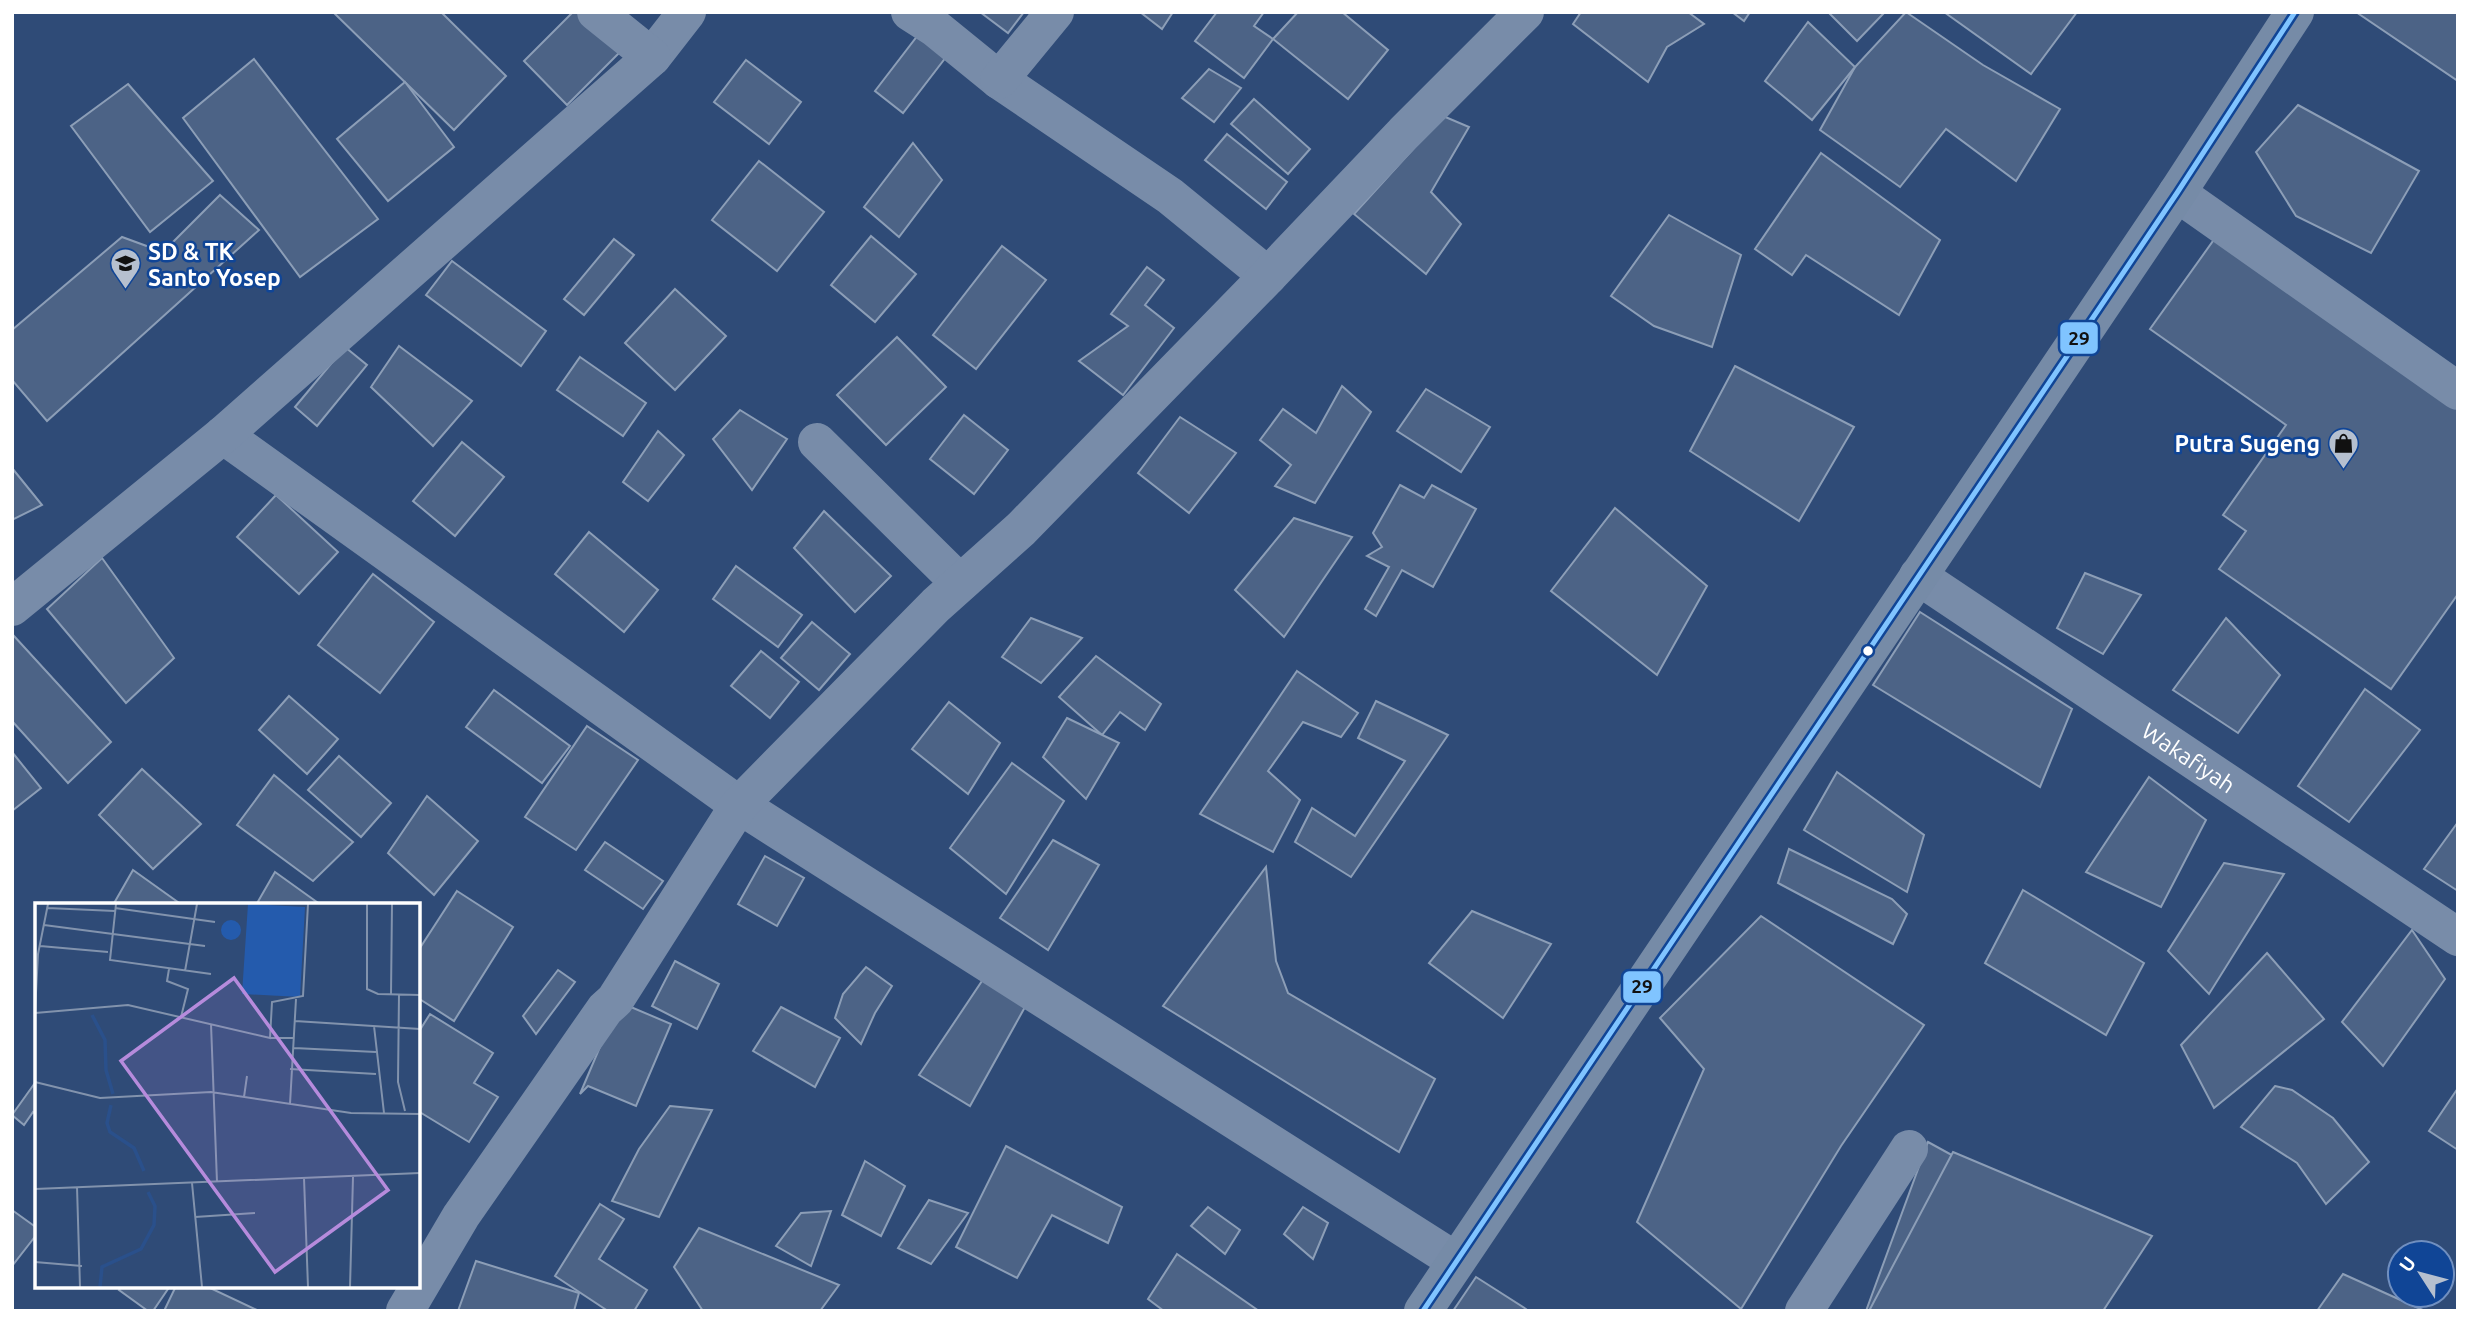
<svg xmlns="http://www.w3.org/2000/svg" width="2470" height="1323" font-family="Ubuntu,sans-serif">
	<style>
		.building { fill: #4c6386; stroke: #8c9eb7; stroke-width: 2 }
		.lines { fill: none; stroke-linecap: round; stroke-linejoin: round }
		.street { stroke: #788ca9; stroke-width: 38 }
		.primary { stroke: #768ba7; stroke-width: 38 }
		.bus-1-casing { stroke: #104596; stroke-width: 10 }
		.bus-1 { stroke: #80c4ff; stroke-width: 5 }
		.bus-dot { fill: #fff; stroke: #104596; stroke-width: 2.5 }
		.labels { text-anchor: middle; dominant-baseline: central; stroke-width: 5; stroke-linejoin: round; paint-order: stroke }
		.poi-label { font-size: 23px; font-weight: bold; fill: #fff; stroke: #104596; text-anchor: start }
		.street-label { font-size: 23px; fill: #fff; stroke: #104596 }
		.inset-river { fill: none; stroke: #2a508b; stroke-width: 3.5 }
		.inset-road { fill: none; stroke: #8293ad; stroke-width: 2 }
		.view { fill: #b68bdc; fill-opacity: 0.15; stroke: #b68bdc; stroke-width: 3.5 }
		.inset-edge { fill: none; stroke: #fff; stroke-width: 3.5 }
		.line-badge { stroke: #104596; stroke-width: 2.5 }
		.pale-badge-label { font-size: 19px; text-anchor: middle; font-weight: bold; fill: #111 }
	</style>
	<rect width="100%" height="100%" fill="#2f4b77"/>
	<g class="building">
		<polygon points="333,12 441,12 506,76 454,130"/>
		<polygon points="573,12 580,12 620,52 567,105 524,61"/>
		<polygon points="980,12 1024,12 1008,33"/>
		<polygon points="1140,12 1173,12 1162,29"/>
		<polygon points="1217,12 1264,12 1254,26 1273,39 1244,78 1195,41"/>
		<polygon points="1298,12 1342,12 1388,50 1348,99 1273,39"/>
		<polygon points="1581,12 1688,12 1704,24 1667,47 1648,82 1573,24"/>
		<polygon points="1732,12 1750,12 1744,21"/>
		<polygon points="1828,12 1885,12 1857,41"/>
		<polygon points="1906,12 1983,65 2060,109 2016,181 1946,129 1900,187 1820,130 1855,67"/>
		<polygon points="1944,12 2077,12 2031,74"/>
		<polygon points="2356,12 2458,12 2458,81"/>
		<polygon points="1808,22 1855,67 1812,120 1765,81"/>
		<polygon points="925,26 953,48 903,113 875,91"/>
		<polygon points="254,59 378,219 300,277 183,118"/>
		<polygon points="746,60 801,102 769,144 714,102"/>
		<polygon points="1209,69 1241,88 1214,122 1182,98"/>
		<polygon points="405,82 454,147 388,201 337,139"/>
		<polygon points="128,84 213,181 150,232 71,126"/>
		<polygon points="1254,99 1310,149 1288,174 1231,124"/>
		<polygon points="2298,105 2419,171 2371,253 2296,216 2256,152"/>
		<polygon points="1443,116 1469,127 1431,192 1461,224 1426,274 1354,214"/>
		<polygon points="1227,134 1287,182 1266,209 1205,160"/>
		<polygon points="913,143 942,180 899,237 864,207"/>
		<polygon points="1821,153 1940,240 1899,315 1806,255 1792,275 1755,249"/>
		<polygon points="759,161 824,212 777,271 712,220"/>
		<polygon points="220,195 259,230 47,421 12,380 12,330 122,237 163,252"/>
		<polygon points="1669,215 1741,255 1712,347 1654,326 1611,296"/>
		<polygon points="2218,234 2458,402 2458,594 2391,689 2219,569 2246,531 2223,515 2286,425 2150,329"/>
		<polygon points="871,236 916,274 875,322 831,285"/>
		<polygon points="614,239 634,255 584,315 564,299"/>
		<polygon points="1002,246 1046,280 976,369 933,335"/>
		<polygon points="452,261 546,331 521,366 426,295"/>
		<polygon points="1147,267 1164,280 1145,305 1174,328 1123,395 1079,361 1128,326 1111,314"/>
		<polygon points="675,289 726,336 675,390 625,343"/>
		<polygon points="897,337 946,387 886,445 837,395"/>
		<polygon points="399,346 472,401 433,446 371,387"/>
		<polygon points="345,347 367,365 317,426 295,407"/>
		<polygon points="580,357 646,403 623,436 557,390"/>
		<polygon points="1735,366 1854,427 1799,521 1690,451"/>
		<polygon points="1342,386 1371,412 1315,503 1275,486 1291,465 1260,440 1283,409 1316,433"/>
		<polygon points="1426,389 1490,427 1461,472 1397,431"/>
		<polygon points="740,410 787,439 752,490 713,439"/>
		<polygon points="964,415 1008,450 974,494 930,459"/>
		<polygon points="1180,417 1236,453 1189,513 1138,473"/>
		<polygon points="658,431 684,455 648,501 623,482"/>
		<polygon points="462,442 504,477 455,536 413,501"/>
		<polygon points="12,468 42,505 12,520"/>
		<polygon points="1400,485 1424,498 1432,485 1476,509 1433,587 1402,570 1376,616 1365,609 1389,567 1367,556 1382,547 1373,533"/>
		<polygon points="276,495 338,552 299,594 237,537"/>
		<polygon points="1615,508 1707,586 1657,675 1551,591"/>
		<polygon points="824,511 891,576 855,612 794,548"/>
		<polygon points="1294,518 1352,537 1284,637 1235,590"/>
		<polygon points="589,532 658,590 624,632 555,574"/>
		<polygon points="102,558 174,658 126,703 47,609"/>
		<polygon points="736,566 802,615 778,647 713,599"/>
		<polygon points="2085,573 2141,595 2103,654 2057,628"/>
		<polygon points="373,574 434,622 380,693 318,645"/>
		<polygon points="1920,612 2072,709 2040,787 1873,685"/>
		<polygon points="1031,618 1082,638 1041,683 1002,657"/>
		<polygon points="2226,618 2280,675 2238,733 2173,690"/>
		<polygon points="812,622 850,654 819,690 781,658"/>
		<polygon points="14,636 111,742 68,783 12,721 12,638"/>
		<polygon points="761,651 799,682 770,718 731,686"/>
		<polygon points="1096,656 1161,704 1145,730 1120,712 1102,735 1059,697"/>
		<polygon points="1297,671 1358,713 1341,737 1303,722 1268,771 1300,800 1273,852 1200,814"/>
		<polygon points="2365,689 2420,730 2349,822 2298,786"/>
		<polygon points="494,690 570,746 542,783 466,727"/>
		<polygon points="289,696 338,739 307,774 259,730"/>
		<polygon points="1376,701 1448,735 1351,877 1295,842 1312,808 1355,836 1405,761 1358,738"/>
		<polygon points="949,702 1000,743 968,794 912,749"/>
		<polygon points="1067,718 1119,743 1086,799 1043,757"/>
		<polygon points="587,726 638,760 576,850 525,817"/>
		<polygon points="12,752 41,788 12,811"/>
		<polygon points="339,756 391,803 361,837 308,790"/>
		<polygon points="1012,763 1064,801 1006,894 950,848"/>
		<polygon points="142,769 201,824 153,869 99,815"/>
		<polygon points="1837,772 1924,835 1907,892 1804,830"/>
		<polygon points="274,775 353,842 313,881 237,825"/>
		<polygon points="2149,777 2206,820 2161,907 2086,872"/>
		<polygon points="427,796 478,841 434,895 388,853"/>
		<polygon points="2458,822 2458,891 2424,869"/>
		<polygon points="1053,840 1099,865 1048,950 1000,918"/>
		<polygon points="605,842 663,881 643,909 585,870"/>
		<polygon points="1789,849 1892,899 1907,914 1893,944 1778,883"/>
		<polygon points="765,856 804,878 777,926 738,904"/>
		<polygon points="2224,863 2284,874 2209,994 2168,951"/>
		<polygon points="1266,867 1276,961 1288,993 1435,1079 1399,1152 1163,1006"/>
		<polygon points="133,870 182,905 113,905"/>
		<polygon points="275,872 321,905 256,905"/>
		<polygon points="2023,890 2144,963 2106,1035 1985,963"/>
		<polygon points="457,891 513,927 454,1021 418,998 418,951"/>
		<polygon points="1472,911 1551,944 1503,1018 1429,963"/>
		<polygon points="1761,916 1924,1025 1841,1146 1741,1309 1637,1222 1704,1069 1660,1018"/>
		<polygon points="2412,930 2445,979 2383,1066 2342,1022"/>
		<polygon points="2267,953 2324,1019 2214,1108 2181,1045"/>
		<polygon points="675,961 719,984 697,1029 652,1006"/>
		<polygon points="866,967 892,986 875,1013 861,1044 835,1018 843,994"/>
		<polygon points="558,970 575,982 536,1034 523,1016"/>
		<polygon points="984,978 1025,1007 970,1106 919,1075"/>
		<polygon points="619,1002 671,1024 636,1106 588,1086 580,1094"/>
		<polygon points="781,1007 840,1038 815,1087 753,1051"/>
		<polygon points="430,1014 493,1053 474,1083 498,1097 469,1142 418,1111 418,1033"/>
		<polygon points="37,1080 37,1115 33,1112 24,1125 12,1115"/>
		<polygon points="2275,1086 2292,1090 2333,1118 2369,1162 2326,1204 2297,1163 2241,1127"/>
		<polygon points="2458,1088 2458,1150 2429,1131"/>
		<polygon points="670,1106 712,1110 659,1217 612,1201 639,1149"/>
		<polygon points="1928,1142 2101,1237 2064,1311 1866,1311"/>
		<polygon points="1006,1146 1122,1207 1108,1243 1052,1215 1017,1278 956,1247"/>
		<polygon points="1953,1152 2152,1236 2103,1311 1869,1311"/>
		<polygon points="865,1161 905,1186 881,1236 842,1215"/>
		<polygon points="929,1200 968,1213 931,1264 898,1248"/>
		<polygon points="600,1204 624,1219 599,1259 647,1290 634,1311 608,1311 555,1276"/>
		<polygon points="1208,1207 1240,1230 1225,1254 1191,1226"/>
		<polygon points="1303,1207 1328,1223 1313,1259 1284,1234"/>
		<polygon points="12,1210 37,1228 37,1234 12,1266"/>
		<polygon points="831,1211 811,1266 776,1246 801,1213"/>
		<polygon points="699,1228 839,1285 820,1311 703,1311 674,1267"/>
		<polygon points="1177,1254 1259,1311 1164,1311 1148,1299"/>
		<polygon points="476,1261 579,1293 574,1311 458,1311"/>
		<polygon points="2343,1274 2425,1311 2317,1311"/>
		<polygon points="1476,1277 1526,1309 1525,1311 1453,1311"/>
		<polygon points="122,1286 170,1286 153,1311 148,1311 119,1290"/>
		<polygon points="176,1286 206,1286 259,1311 164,1311"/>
	</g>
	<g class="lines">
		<g class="street">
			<polyline points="910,12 935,28 999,80 1170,196 1268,276"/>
			<polyline points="652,57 687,12"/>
			<polyline points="999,80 1055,12"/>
			<polyline points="2177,193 2458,391"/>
			<polyline points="223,435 739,805 1456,1261"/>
			<polyline points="817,442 960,583"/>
			<path id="s1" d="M 1918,576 L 2458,937"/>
			<polyline points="12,607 223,435 652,57 596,12"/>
			<polyline points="405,1311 461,1216 605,1009 615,1000 739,805 936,605 1021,529 1268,276 1404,133 1525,12"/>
			<polyline points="1804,1311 1909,1149"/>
		</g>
		<polyline class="primary" points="1423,1311 2177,193 2295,12"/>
		<defs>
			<polyline id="bus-1" points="1423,1311 2177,193 2295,12"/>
		</defs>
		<use href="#bus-1" class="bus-1-casing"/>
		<use href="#bus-1" class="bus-1"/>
	</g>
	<defs>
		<symbol id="school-pin" viewBox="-11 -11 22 30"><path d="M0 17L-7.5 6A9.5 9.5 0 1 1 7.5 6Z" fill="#b6c0cf" stroke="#104596"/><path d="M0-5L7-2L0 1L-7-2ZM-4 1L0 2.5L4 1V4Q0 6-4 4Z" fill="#111"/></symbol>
		<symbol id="shop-pin" viewBox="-11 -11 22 30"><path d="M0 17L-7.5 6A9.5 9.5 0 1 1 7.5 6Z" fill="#b6c0cf" stroke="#104596"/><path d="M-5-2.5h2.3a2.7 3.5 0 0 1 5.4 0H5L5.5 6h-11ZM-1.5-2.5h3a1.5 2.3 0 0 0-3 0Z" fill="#111"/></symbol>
	</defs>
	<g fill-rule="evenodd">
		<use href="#school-pin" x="108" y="246" width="35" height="47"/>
		<use href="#shop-pin" x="2326" y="426" width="35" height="47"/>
	</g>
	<circle class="bus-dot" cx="1868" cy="651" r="6"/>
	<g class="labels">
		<g class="poi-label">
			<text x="148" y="251">SD &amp; TK<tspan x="148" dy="26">Santo Yosep</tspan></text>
			<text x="2320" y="443" text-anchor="end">Putra Sugeng</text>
		</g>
		<g class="street-label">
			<text stroke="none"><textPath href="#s1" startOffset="326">Wakafiyah</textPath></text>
		</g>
	</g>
	<g transform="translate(35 903)">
		<rect width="385" height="385" fill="#2f4b77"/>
		<path d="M 213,1 L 270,4 L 265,94 L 207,91 ZM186 27a10 10 0 1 1 20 0a10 10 0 1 1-20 0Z" fill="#245bad"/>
		<path class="inset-river" d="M 57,112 L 70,137 L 71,167 L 78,191M 76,202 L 72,220 L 75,229 L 99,245 L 109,268M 65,384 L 67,364 L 106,346 L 119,322 L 120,303 L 113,289"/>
		<path class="inset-road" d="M 81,1 L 75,57 L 176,71M 332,1 L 332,86 L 343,91 L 385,92M 12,5 L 80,8M 80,5 L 180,19M 9,22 L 170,43M 5,43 L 73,49M 134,66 L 132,78 L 153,86 L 146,114M 150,68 L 162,1M 356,91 L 357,1M 364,91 L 363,179 L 370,208M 0,109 L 3,51 L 13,1M 0,110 L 93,102 L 235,135 L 237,99 L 268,93 L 273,1M 260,118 L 385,126M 176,121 L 182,279M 339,123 L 349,210M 235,135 L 259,135M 259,145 L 341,149M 255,166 L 341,171M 0,179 L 65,195 L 176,189 L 316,210 L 385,211M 209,194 L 212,173M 255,201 L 261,96M 269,275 L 273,384M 157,280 L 167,384M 42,284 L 45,384M 0,286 L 385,270M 160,314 L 220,310M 0,359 L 47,363M 315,384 L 318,274"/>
		<path class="view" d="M 199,75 L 353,287 L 240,369 L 86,158 Z"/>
		<rect width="385" height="385" class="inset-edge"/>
	</g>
	<g class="line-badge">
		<rect x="2059" y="321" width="40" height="34" rx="7" fill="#80c4ff"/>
		<rect x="1622" y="970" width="40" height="34" rx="7" fill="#80c4ff"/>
	</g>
	<g class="pale-badge-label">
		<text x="2079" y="345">29</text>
		<text x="1642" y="993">29</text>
	</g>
	<rect width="2470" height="1323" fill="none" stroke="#ffffff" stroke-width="28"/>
	<g transform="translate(2421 1274) rotate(306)"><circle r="33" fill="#104596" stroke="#708fc0" stroke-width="2"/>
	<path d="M0-5L12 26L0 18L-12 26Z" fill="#b6c0cf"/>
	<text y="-10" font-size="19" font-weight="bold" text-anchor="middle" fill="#ffffff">U</text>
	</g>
</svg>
